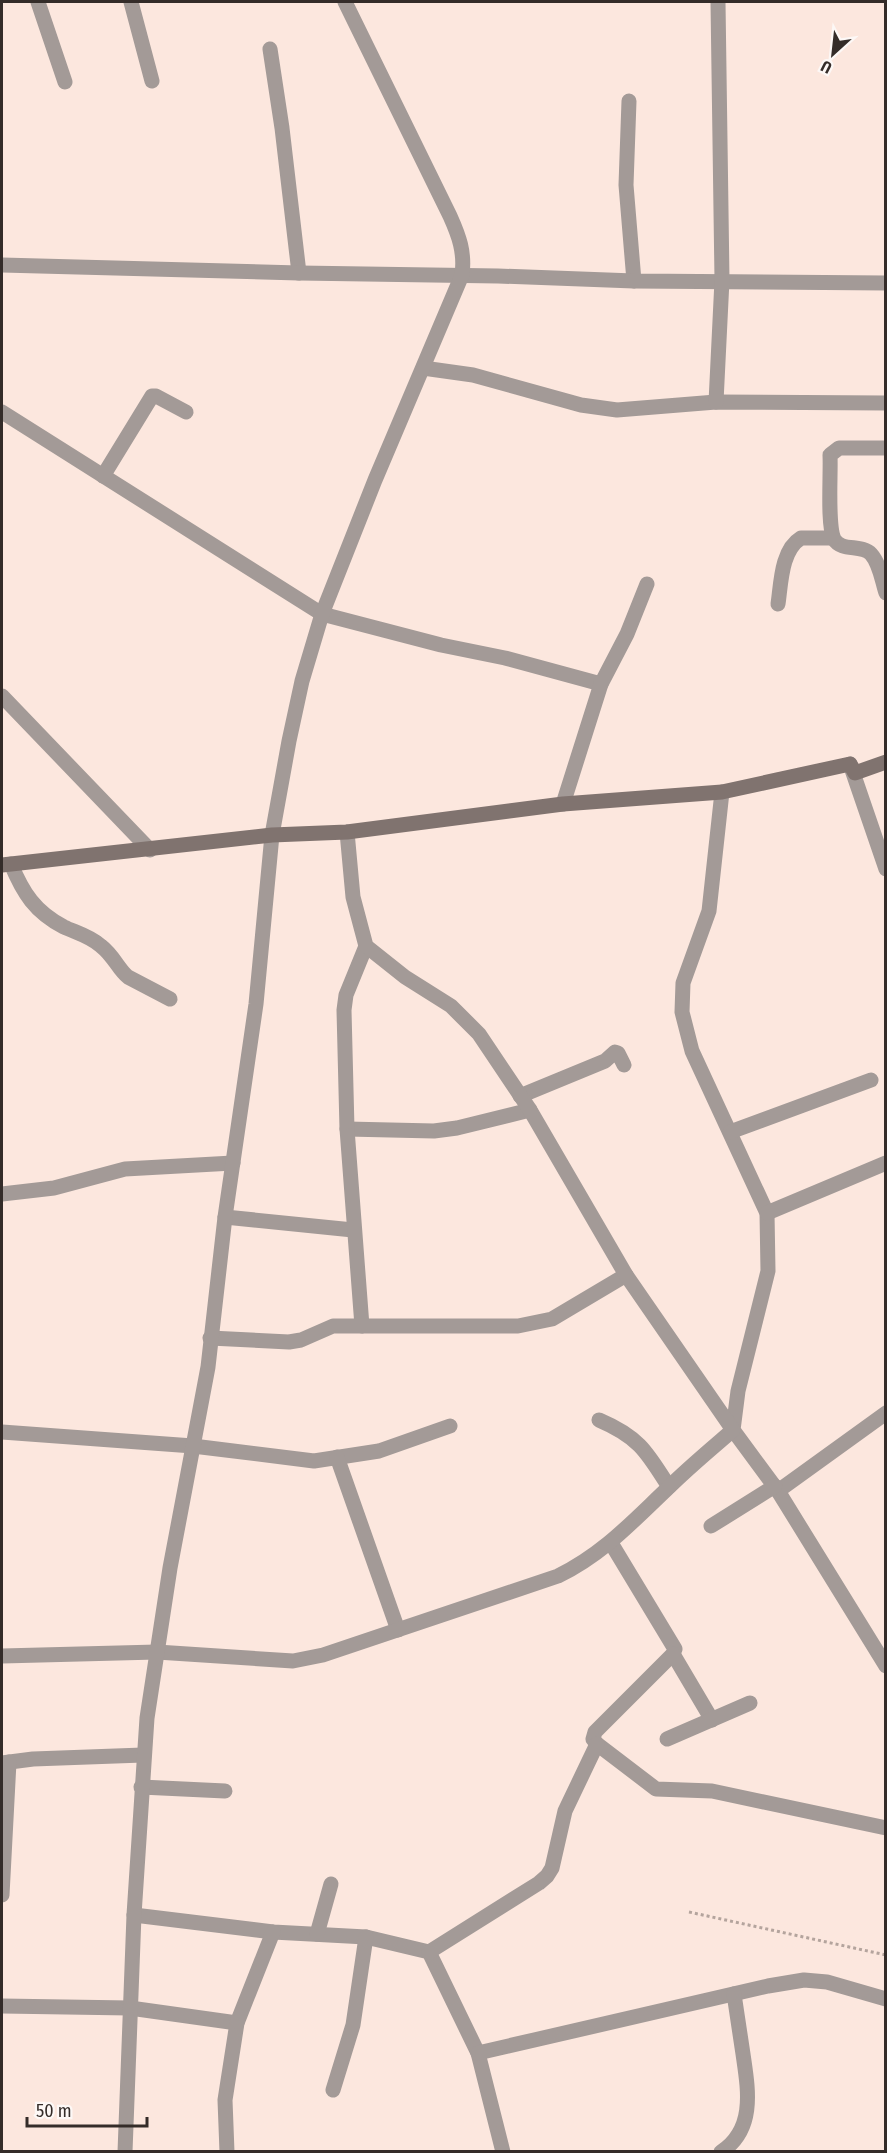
<svg xmlns="http://www.w3.org/2000/svg" width="887" height="2153" font-family="'Fira Sans Condensed',sans-serif">
	<style>
		.lines { fill: none; stroke-linecap: round; stroke-linejoin: round }
		.path { stroke: #b4a49d; stroke-width: 3; stroke-dasharray: 3 3; stroke-linecap: butt }
		.street { stroke: #a39a97; stroke-width: 15 }
		.secondary { stroke: #80736f; stroke-width: 15 }
	</style>
	<rect width="100%" height="100%" fill="#fce7de"/>
	<g class="lines">
		<polyline class="path" points="689,1912 886,1955"/>
		<g class="street">
			<polyline points="38,2 65,82"/>
			<polyline points="131,2 152,81"/>
			<polyline points="270,49 282,128 299,273"/>
			<polyline points="629,101 626,185 634,281"/>
			<polyline points="2,265 299,273 498,276 634,281 886,283"/>
			<polyline points="423,368 473,375 581,405 617,410 716,402 886,403"/>
			<polyline points="716,402 722,280 718,2"/>
			<polyline points="2,412 322,614 441,645 505,658 601,684"/>
			<path d="M 886,448 L 839,448 L 830,455 C 831,473 827,525 834,539 C 841,552 862,544 871,554 C 880,564 882,581 886,593"/>
			<polyline points="103,476 152,396 156,396 186,412"/>
			<path d="M 778,604 C 781,584 781,550 801,538 L 833,538"/>
			<polyline points="2,696 150,850"/>
			<polyline points="850,764 886,869"/>
			<polyline points="722,792 709,911 683,983 682,1012 692,1051 767,1213 768,1271 738,1391 733,1430 778,1491 886,1666"/>
			<polyline points="563,804 601,684 627,634 647,584"/>
			<path d="M 11,864 C 23,893 35,912 64,927 C 77,933 90,936 101,946 C 114,956 118,969 128,977 L 170,999"/>
			<polyline points="520,1096 605,1061 615,1052 618,1053 624,1065"/>
			<polyline points="347,1129 434,1131 457,1128 530,1110"/>
			<polyline points="730,1132 871,1080"/>
			<polyline points="2,1194 54,1188 125,1169 233,1163"/>
			<polyline points="767,1213 886,1163"/>
			<polyline points="225,1217 353,1230"/>
			<polyline points="362,1326 347,1129 344,1010 346,995 366,946"/>
			<polyline points="210,1338 289,1342 301,1340 333,1326 518,1326 552,1319 626,1275"/>
			<path d="M 599,1420 C 639,1437 647,1452 669,1487"/>
			<polyline points="2,1432 193,1446 314,1461 379,1451 450,1426"/>
			<polyline points="337,1457 398,1630"/>
			<polyline points="778,1491 886,1413"/>
			<polyline points="711,1526 775,1486"/>
			<polyline points="611,1543 675,1649 673,1654 595,1732 593,1739 597,1744 656,1789 712,1791 886,1828"/>
			<polyline points="673,1654 712,1720"/>
			<path d="M 2,1656 L 157,1652 L 293,1661 L 323,1655 L 558,1576 C 603,1554 632,1522 667,1489 C 688,1468 711,1449 733,1430 L 626,1275 L 530,1110 L 479,1034 L 451,1006 L 405,977 L 366,946 L 353,897 L 347,832"/>
			<polyline points="667,1739 750,1703"/>
			<polyline points="2,1763 33,1759 143,1755"/>
			<polyline points="141,1787 225,1791"/>
			<polyline points="2,1895 9,1762"/>
			<polyline points="134,1915 273,1932 366,1937 429,1952 478,2053 503,2152"/>
			<polyline points="317,1934 331,1884"/>
			<polyline points="429,1952 539,1883 547,1876 552,1868 565,1811 597,1744"/>
			<polyline points="2,2006 130,2008 237,2023"/>
			<polyline points="478,2053 768,1986 804,1980 827,1982 886,1999"/>
			<polyline points="333,2090 353,2025 366,1937"/>
			<path d="M 125,2152 L 134,1915 L 147,1718 L 170,1568 L 208,1367 L 225,1217 L 256,1004 L 272,835 L 289,741 L 302,681 L 322,614 L 375,480 L 462,275 C 465,252 459,236 450,216 L 345,2"/>
			<polyline points="227,2152 225,2100 237,2023 273,1932"/>
			<path d="M 721,2152 C 756,2129 748,2089 743,2054 C 740,2034 737,2014 734,1994"/>
		</g>
		<polyline class="secondary" points="2,865 272,835 347,832 563,804 722,792 850,764 855,773 886,762"/>
	</g>
	<rect width="887" height="2153" fill="none" stroke="#342c29" stroke-width="6"/>
	<g transform="translate(833 54) rotate(207)" stroke="#fdf8f6" stroke-width="4.5" paint-order="stroke">
	<path d="M0-4.5L10 22L0 15L-10 22Z" fill="#342c29"/>
	<text y="-9" font-size="16" font-weight="bold" text-anchor="middle" fill="#342c29">U</text>
	</g>
	<path d="M27 2117v9h120v-9" fill="none" stroke="#342c29" stroke-width="3"/>
	<text x="36" y="2117" font-size="18" fill="#342c29" stroke="#fdf8f6" stroke-width="4.5" paint-order="stroke">50 m</text>
</svg>
